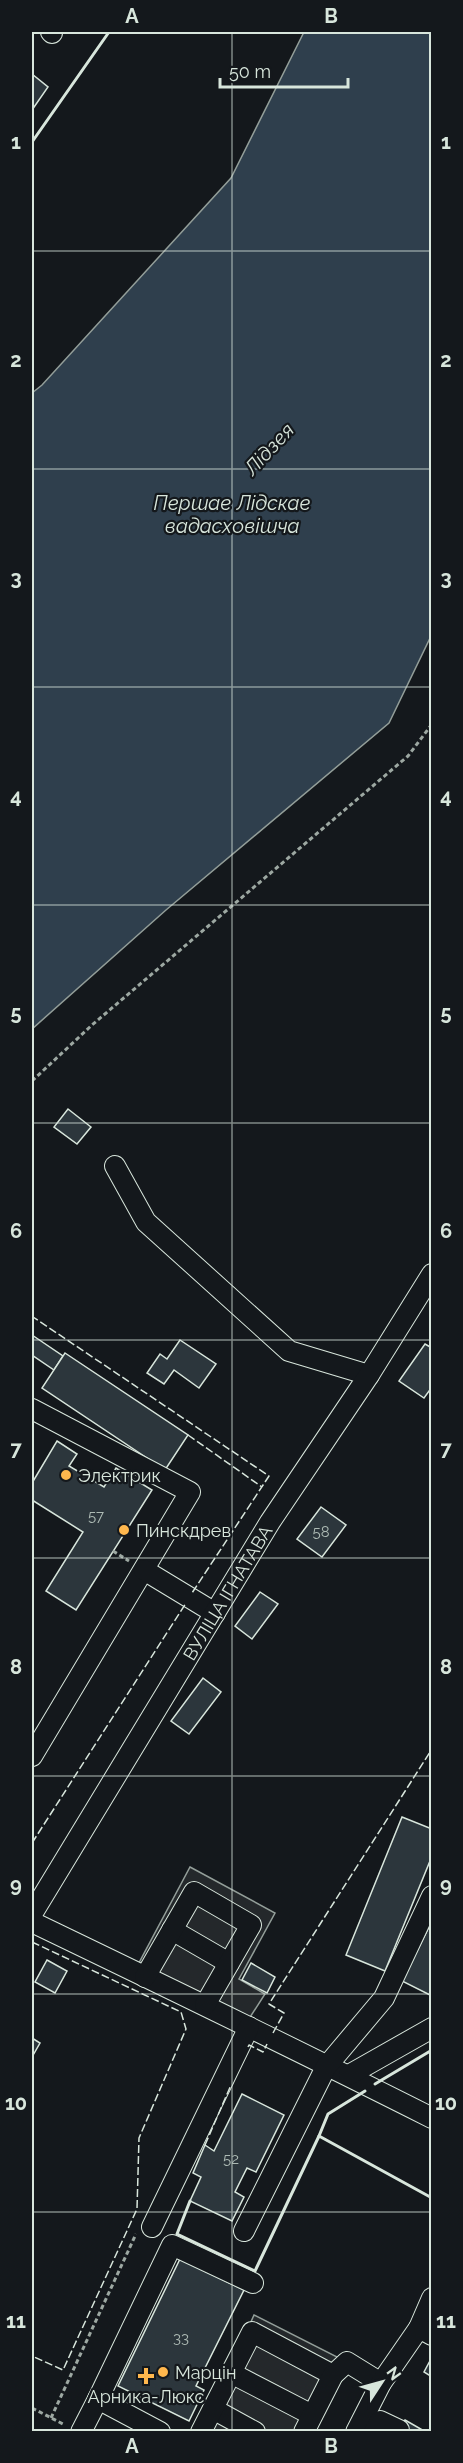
<svg xmlns="http://www.w3.org/2000/svg" width="463" height="2463" font-family="Raleway,sans-serif">
	<style>
		.parking { fill: #24282b; stroke: #939e99; stroke-width: 1.5 }
		.water { fill: #2f3f4d; stroke: #939e99; stroke-width: 1.5 }
		.building { fill: #2c363c; stroke: #d8e6dc; stroke-width: 1.5 }
		.lines { fill: none; stroke-linecap: round; stroke-linejoin: round }
		.minor-casing { stroke: #d8e6dc; stroke-width: 22 }
		.path { stroke: #9da8a2; stroke-width: 3; stroke-dasharray: 4.5 3; stroke-linecap: butt }
		.minor { stroke: #14181c; stroke-width: 20 }
		.fence { stroke: #d8e6dc; stroke-width: 1.5; stroke-dasharray: 8 3; stroke-linecap: butt }
		.wall { stroke: #d8e6dc; stroke-width: 3 }
		.grid { fill: none; stroke: #d8e6dc; stroke-width: 1.5; stroke-opacity: 0.55 }
		.poi-dot { fill: #ffb74d; stroke: #14181c; stroke-width: 2 }
		.labels { text-anchor: middle; dominant-baseline: central; stroke-width: 4.5; stroke-linejoin: round; paint-order: stroke }
		.number-label { font-size: 15px; fill: #adbab4 }
		.poi-label { font-size: 18px; fill: #d8e6dc; stroke: #14181c; text-anchor: start }
		.street-label { font-size: 18px; fill: #d8e6dc; stroke: #14181c }
		.water-label { font-size: 20px; font-style: italic; fill: #d8e6dc; stroke: #14181c }
		.neatline { fill: none; stroke: #d8e6dc; stroke-width: 2 }
		.grid-label { font-size: 20px; text-anchor: middle; font-weight: bold; fill: #d8e6dc }
	</style>
	<rect width="100%" height="100%" fill="#14181c"/>
	<g class="parking">
		<polygon points="190,1867 275,1913 239,1979 265,1994 245,2025 132,1976"/>
		<polygon points="254,2315 347,2362 314,2431 202,2432"/>
	</g>
	<polygon class="water" points="304,32 431,32 431,636 389,723 166,910 32,1029 32,393 42,385 231,178"/>
	<g class="building">
		<polygon points="32,74 48,87 32,110"/>
		<polygon points="68,1109 91,1127 77,1144 54,1127"/>
		<polygon points="32,1335 63,1356 54,1370 32,1355"/>
		<polygon points="180,1340 216,1364 199,1388 174,1370 164,1384 147,1373 160,1354 167,1359"/>
		<polygon points="425,1344 432,1348 432,1387 424,1398 399,1381"/>
		<polygon points="65,1353 188,1435 165,1470 42,1388"/>
		<polygon points="57,1441 77,1454 69,1466 104,1487 116,1468 152,1490 76,1610 46,1591 83,1532 32,1500 32,1483"/>
		<polygon points="321,1507 346,1525 322,1557 297,1539"/>
		<polygon points="260,1592 278,1604 252,1639 235,1626"/>
		<polygon points="203,1678 221,1692 189,1734 171,1721"/>
		<polygon points="402,1817 432,1829 432,1856 385,1971 346,1955"/>
		<polygon points="432,1921 432,1996 402,1981"/>
		<polygon points="47,1960 67,1971 55,1993 35,1982"/>
		<polygon points="251,1963 275,1977 267,1993 242,1980"/>
		<polygon points="32,2038 40,2043 32,2057"/>
		<polygon points="242,2094 284,2115 256,2172 247,2168 235,2192 244,2197 232,2221 190,2201 201,2177 193,2173 205,2145 214,2151"/>
		<polygon points="180,2259 244,2290 196,2386 204,2390 189,2421 118,2386"/>
		<polygon points="432,2357 432,2377 424,2372"/>
		<polygon points="405,2420 426,2432 399,2432"/>
	</g>
	<g class="lines">
		<defs>
			<g id="minor">
				<polyline points="51,32 52,33"/>
				<polyline points="115,1166 146,1222 289,1351 369,1375"/>
				<polyline points="32,1409 190,1492 32,1756"/>
				<polyline points="144,1570 215,1613"/>
				<path id="s1" d="M 32,1914 L 270,1522 L 369,1375 L 432,1274"/>
				<path d="M 32,1922 C 165,1986 299,2051 432,2118"/>
				<polyline points="172,1930 229,1963"/>
				<polyline points="145,1977 194,1892 251,1925 205,2005"/>
				<polyline points="349,2075 432,2028"/>
				<polyline points="152,2227 249,2027"/>
				<polyline points="244,2231 326,2067 384,1998 432,1896"/>
				<polyline points="419,2328 432,2298"/>
				<polyline points="231,2373 312,2415"/>
				<polyline points="98,2399 172,2245 253,2283"/>
				<polyline points="213,2409 255,2432"/>
				<polyline points="81,2432 98,2399 160,2432"/>
				<polyline points="201,2432 252,2332 333,2375"/>
				<polyline points="304,2432 333,2375 347,2362 381,2383"/>
				<polyline points="356,2432 381,2383 419,2328 432,2335"/>
				<polyline points="374,2432 380,2421 399,2430"/>
			</g>
		</defs>
		<use href="#minor" class="minor-casing"/>
		<g class="path">
			<polyline points="32,1081 92,1025 408,756 432,724"/>
			<polyline points="113,1551 129,1561"/>
			<polyline points="32,2408 65,2425"/>
			<polyline points="51,2418 136,2234"/>
		</g>
		<use href="#minor" class="minor"/>
		<g class="fence">
			<polyline points="32,1319 33,1317 269,1476 192,1593"/>
			<polyline points="188,1435 262,1487"/>
			<polyline points="32,1843 186,1603"/>
			<polyline points="32,1942 181,2012 186,2029 139,2138 137,2209 63,2370 32,2356"/>
			<polyline points="273,2033 284,2013 269,2004 432,1749"/>
			<polyline points="248,2047 249,2045 263,2052 267,2044"/>
			<polyline points="205,2145 231,2085"/>
		</g>
		<g class="wall">
			<polyline points="32,142 109,32"/>
			<polyline points="375,2084 432,2050"/>
			<polyline points="319,2136 328,2114 365,2091"/>
			<polyline points="190,2201 177,2234 255,2271 319,2136 432,2198"/>
		</g>
	</g>
	<path class="grid" d="M 232,32 L 232,2432M 32,251 L 432,251M 32,469 L 432,469M 32,687 L 432,687M 32,905 L 432,905M 32,1123 L 432,1123M 32,1340 L 432,1340M 32,1558 L 432,1558M 32,1776 L 432,1776M 32,1994 L 432,1994M 32,2212 L 432,2212"/>
	<g class="poi-dot">
		<circle cx="66" cy="1475" r="6"/>
		<circle cx="124" cy="1530" r="6"/>
		<circle cx="163" cy="2372" r="6"/>
		<path d="M143 2367h6v6h6v6h-6v6h-6v-6h-6v-6h6z"/>
	</g>
	<g class="labels">
		<g class="number-label">
			<text x="96" y="1516">57</text>
			<text x="321" y="1532">58</text>
			<text x="231" y="2159">52</text>
			<text x="181" y="2338">33</text>
		</g>
		<g class="poi-label">
			<text x="78" y="1475">Электрик</text>
			<text x="136" y="1530">Пинскдрев</text>
			<text x="175" y="2372">Марцін</text>
			<text x="146" y="2396" text-anchor="middle">Арника-Люкс</text>
		</g>
		<g class="street-label">
			<text stroke="none"><textPath href="#s1" startOffset="376">ВУЛІЦА ІГНАТАВА</textPath></text>
		</g>
		<g class="water-label">
			<text transform="translate(269 449) rotate(-47)">Лідзея</text>
			<text x="232" y="503">Першае Лідскае<tspan x="232" dy="23">вадасховішча</tspan></text>
		</g>
	</g>
	<rect width="463" height="2463" fill="none" stroke="#14181c" stroke-width="66"/>
	<g transform="translate(382 2382) rotate(54)" stroke="#14181c" stroke-width="4.5" paint-order="stroke">
	<path d="M0-4.5L10 22L0 15L-10 22Z" fill="#d8e6dc"/>
	<text y="-9" font-size="16" font-weight="bold" text-anchor="middle" fill="#d8e6dc">N</text>
	</g>
	<path d="M220 78v9h128v-9" fill="none" stroke="#d8e6dc" stroke-width="3"/>
	<text x="229" y="78" font-size="18" fill="#d8e6dc" stroke="#14181c" stroke-width="4.5" paint-order="stroke">50 m</text>
	<rect x="33" y="33" width="397" height="2397" class="neatline"/>
	<g class="grid-label">
		<text x="132" y="23">A</text>
		<text x="331" y="23">B</text>
		<text x="16" y="149">1</text>
		<text x="446" y="149">1</text>
		<text x="16" y="367">2</text>
		<text x="446" y="367">2</text>
		<text x="16" y="585">3</text>
		<text x="446" y="585">3</text>
		<text x="16" y="803">4</text>
		<text x="446" y="803">4</text>
		<text x="16" y="1020">5</text>
		<text x="446" y="1020">5</text>
		<text x="16" y="1238">6</text>
		<text x="446" y="1238">6</text>
		<text x="16" y="1456">7</text>
		<text x="446" y="1456">7</text>
		<text x="16" y="1674">8</text>
		<text x="446" y="1674">8</text>
		<text x="16" y="1892">9</text>
		<text x="446" y="1892">9</text>
		<text x="16" y="2110">10</text>
		<text x="446" y="2110">10</text>
		<text x="16" y="2328">11</text>
		<text x="446" y="2328">11</text>
		<text x="132" y="2453">A</text>
		<text x="331" y="2453">B</text>
	</g>
</svg>
